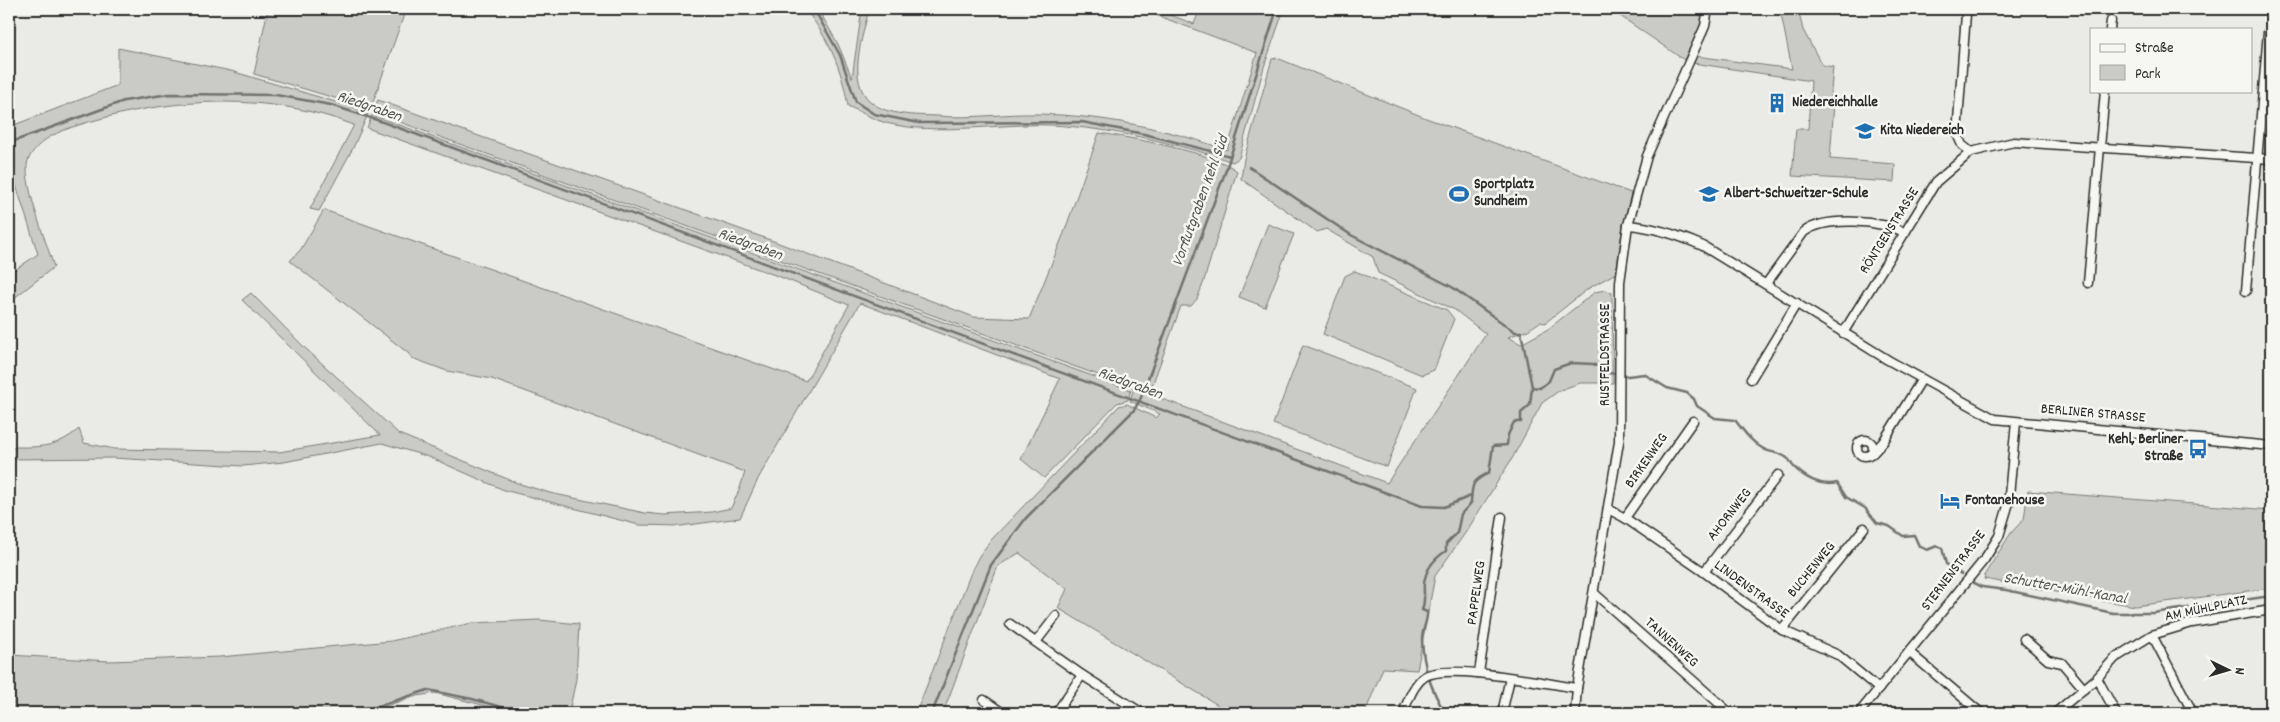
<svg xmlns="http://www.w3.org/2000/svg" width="2280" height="722" font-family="Dekko,sans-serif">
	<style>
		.green { fill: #cacac7; stroke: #7a7a79 }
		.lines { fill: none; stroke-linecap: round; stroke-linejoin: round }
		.stream { stroke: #727270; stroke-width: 2.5 }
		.minor-casing { stroke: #2b2b2b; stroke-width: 11 }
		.minor { stroke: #f6f6f2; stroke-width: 8 }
		.labels { text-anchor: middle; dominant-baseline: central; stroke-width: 5; stroke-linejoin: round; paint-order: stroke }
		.poi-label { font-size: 15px; font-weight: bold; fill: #2b2b2b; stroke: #f6f6f2; text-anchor: start }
		.street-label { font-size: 15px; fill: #2b2b2b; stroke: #f6f6f2 }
		.water-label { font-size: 16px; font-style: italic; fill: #545453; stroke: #f6f6f2 }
	</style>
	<rect width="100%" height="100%" fill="#eaeae6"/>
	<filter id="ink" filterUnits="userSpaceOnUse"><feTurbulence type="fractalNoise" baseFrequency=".02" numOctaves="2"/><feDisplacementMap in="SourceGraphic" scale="10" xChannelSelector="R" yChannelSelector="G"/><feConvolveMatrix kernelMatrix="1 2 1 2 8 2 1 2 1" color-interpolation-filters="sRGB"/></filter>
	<g filter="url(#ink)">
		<g class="green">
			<polygon points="268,9 406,9 373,102 367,107 362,106 254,74"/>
			<path d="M 805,9 L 818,9 L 838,44 L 852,78 L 862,9 L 869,9 C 863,36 846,81 871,102 C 888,116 916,115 937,116 C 971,119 1005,113 1039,114 C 1106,116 1164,128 1227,150 L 1257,53 L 1140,9 L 1155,9 L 1194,24 L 1200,9 L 1284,9 L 1264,67 L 1239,158 L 1233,162 C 1175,143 1111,128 1050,125 C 996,123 939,136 886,123 C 872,119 861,112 848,106 C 842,69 829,39 805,9 Z"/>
			<polygon points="1610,9 1704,9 1704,11 1699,29 1684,60"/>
			<polygon points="1780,9 1798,9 1803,30 1822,65 1833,67 1830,102 1834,103 1830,159 1895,164 1894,182 1792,176 1796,129 1808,129 1811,81 1693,63 1696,56 1792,69"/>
			<path d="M 118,48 L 231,71 L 366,111 L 368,114 L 353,148 L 319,211 L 310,209 L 354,125 C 271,93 177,97 92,121 C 69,128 41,135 29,158 C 19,175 48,246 54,267 L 9,302 L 9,274 L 38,254 L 9,163 L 9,127 L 118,85 Z"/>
			<path d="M 1277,58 L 1426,118 L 1631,193 L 1622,232 L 1616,273 L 1589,288 L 1545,323 L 1540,322 L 1528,330 L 1508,337 L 1521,344 L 1548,329 L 1595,292 L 1605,290 L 1612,293 L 1613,383 L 1580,383 L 1560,390 L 1542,403 L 1513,457 L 1468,529 L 1435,576 L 1417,670 L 1383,668 L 1365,713 L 1231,713 L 1058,608 L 1067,589 L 1019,553 L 998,566 L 943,713 L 916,713 L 972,570 L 979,556 L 991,540 L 1119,406 L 1127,404 L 1156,418 L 1160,414 L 1130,401 L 1134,388 L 440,137 L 376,113 L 373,110 L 378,100 L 776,242 L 974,317 L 1029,319 L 1064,233 L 1099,133 C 1128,137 1216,153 1237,171 L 1203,284 L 1197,299 L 1191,306 L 1181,306 L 1149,394 L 1387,483 L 1486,334 L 1455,310 L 1378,273 L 1373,257 L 1326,229 L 1317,232 L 1241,179 L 1244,159 L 1272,59 Z"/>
			<path d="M 372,115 L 1131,390 L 1128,400 L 1117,403 L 1044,478 L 1021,459 L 1060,379 L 860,303 L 759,477 L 740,518 L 681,526 L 639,525 L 504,490 L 429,457 L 382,443 L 284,462 L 243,466 L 113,458 L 9,459 L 9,447 C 38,447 55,449 79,429 L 84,443 L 115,449 L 279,452 L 380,435 L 242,300 L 251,293 L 304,347 L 399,434 L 517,483 L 550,493 L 645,513 L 665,515 L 712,512 L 731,508 L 740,488 L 745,472 L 492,379 L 447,371 L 412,358 L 408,353 L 290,261 L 301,249 L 324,210 L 806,381 L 849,305 L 783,278 L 367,128 Z"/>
			<polygon points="1268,224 1294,234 1265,307 1239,297"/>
			<polygon points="1355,271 1447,310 1454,319 1434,370 1422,375 1323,334 1345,276"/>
			<polygon points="1303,345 1417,388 1387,467 1273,424"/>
			<polygon points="2028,491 2271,510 2271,588 2135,606 1984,579 1985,574 2011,533 2024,519"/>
			<polygon points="539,620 579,624 576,679 569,713 514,713 435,693 417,696 364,713 9,713 9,655 110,661 220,657 391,641 472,623"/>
		</g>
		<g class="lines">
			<g class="stream">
				<polyline points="814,9 840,55 856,102 874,114 919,123 1082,122 1144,134 1230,156"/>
				<path d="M 9,143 L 124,101 L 169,94 L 276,95 L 331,105 L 380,121 C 727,251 1075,375 1422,506 L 1444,507 L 1471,496"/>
				<polyline points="1249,167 1351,235 1452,287 1515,332 1521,332 1532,387"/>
				<polyline points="1974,583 1982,587 2006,590 2113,613 2153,613 2271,596"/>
				<polyline points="357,713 428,690 472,699 523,713"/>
				<polyline points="932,713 991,565 1026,518 1134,410 1140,400 1226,170 1277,9"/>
				<path d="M 1445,713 C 1431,689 1423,667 1422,639 C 1422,629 1428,621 1427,612 L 1422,610 C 1426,600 1423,593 1424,583 C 1426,569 1435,558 1446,551 L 1446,544 L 1457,533 L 1461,514 L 1471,503 C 1472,485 1471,481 1489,473 L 1493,446 L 1507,445 L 1508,435 L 1514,422 L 1521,422 L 1521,413 L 1530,405 L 1532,387 L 1540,388 L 1549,381 L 1554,369 L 1571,363 L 1593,364 L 1610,373 L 1628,376 L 1644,374 L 1667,388 L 1687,393 L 1694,399 L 1697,406 L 1715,418 L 1735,420 C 1743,430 1751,442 1762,448 C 1769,453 1780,452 1787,458 C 1791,460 1791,465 1794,467 C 1805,478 1821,487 1837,483 L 1846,497 L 1865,508 L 1877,523 L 1889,526 L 1903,536 L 1914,535 L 1919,546 L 1927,550 L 1937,546 L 1942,548 L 1946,564 L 1961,574"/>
			</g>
			<defs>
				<g id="minor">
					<polyline points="1966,14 1957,134 1962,145 1971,152"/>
					<polyline points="2110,29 2111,21"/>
					<path d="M 1628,225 C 1655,227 1678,235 1703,246 L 1888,360 L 1995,419 L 2271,446"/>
					<polyline points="2088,283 2105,91"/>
					<path d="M 1766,284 L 1804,232 C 1825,216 1884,220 1905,233"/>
					<polyline points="2246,291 2268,32"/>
					<polyline points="1843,333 1936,182 1971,152 2014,142 2271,159"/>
					<polyline points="1751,379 1797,303"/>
					<circle cx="1865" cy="448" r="8"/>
					<polyline points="1873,453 1883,442 1922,379"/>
					<polyline points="1608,509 1625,518 1704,572 1782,630 1838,655 1879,689"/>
					<polyline points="1625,518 1693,421"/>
					<polyline points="1704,572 1778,475"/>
					<polyline points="1594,593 1730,713"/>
					<polyline points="1010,624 1082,675 1142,713"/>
					<polyline points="1782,630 1864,528"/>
					<polyline points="2152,635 2193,713"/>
					<polyline points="2024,639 2048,660 2062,663 2084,689"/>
					<polyline points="1036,642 1056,616"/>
					<polyline points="1909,652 1981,713"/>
					<polyline points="1479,673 1502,517"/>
					<polyline points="2097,678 2116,713"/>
					<polyline points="984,700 1003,713"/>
					<polyline points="1056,713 1082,675"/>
					<path d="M 1403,713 C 1408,701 1413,685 1424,677 C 1446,662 1547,684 1577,688"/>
					<polyline points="1502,713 1510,678"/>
					<polyline points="1575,713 1577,688 1619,442 1620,282 1628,225 1647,156 1705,26 1708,9"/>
					<polyline points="1859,713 1984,560 1999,536 2008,506 2016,422"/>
					<polyline points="2055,713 2097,678 2115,658 2152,635 2192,623 2271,610"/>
				</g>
			</defs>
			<use href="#minor" class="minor-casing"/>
			<use href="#minor" class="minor"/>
		</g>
	</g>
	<defs>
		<symbol id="building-bare" viewBox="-9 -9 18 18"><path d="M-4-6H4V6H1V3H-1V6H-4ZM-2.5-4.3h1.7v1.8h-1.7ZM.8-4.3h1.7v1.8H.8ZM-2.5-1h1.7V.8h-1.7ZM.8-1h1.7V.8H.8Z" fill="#1f6fb2" stroke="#f6f6f2" stroke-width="2.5" paint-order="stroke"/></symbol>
		<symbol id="school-bare" viewBox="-9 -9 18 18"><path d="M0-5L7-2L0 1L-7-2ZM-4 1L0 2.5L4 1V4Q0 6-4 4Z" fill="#1f6fb2" stroke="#f6f6f2" stroke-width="2.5" paint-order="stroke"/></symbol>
		<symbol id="stadium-bare" viewBox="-9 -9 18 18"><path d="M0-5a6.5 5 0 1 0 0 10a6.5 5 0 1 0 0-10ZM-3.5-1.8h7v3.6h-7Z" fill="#1f6fb2" stroke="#f6f6f2" stroke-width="2.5" paint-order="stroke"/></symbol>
		<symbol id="bus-bare" viewBox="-9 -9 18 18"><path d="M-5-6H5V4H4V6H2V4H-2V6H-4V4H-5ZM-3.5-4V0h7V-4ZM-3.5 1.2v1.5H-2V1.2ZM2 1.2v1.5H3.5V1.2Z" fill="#1f6fb2" stroke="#f6f6f2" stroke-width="2.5" paint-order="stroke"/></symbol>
		<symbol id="hotel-bare" viewBox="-9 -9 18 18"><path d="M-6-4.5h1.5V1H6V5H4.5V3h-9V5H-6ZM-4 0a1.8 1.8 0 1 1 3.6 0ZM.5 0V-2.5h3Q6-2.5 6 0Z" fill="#1f6fb2" stroke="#f6f6f2" stroke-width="2.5" paint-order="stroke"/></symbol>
	</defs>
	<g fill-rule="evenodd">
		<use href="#building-bare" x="1763" y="89" width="28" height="28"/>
		<use href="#school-bare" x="1851" y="117" width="28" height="28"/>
		<use href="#stadium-bare" x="1445" y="180" width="28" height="28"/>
		<use href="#school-bare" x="1695" y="180" width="28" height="28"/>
		<use href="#bus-bare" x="2184" y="435" width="28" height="28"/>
		<use href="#hotel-bare" x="1936" y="487" width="28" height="28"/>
	</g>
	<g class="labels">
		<g class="poi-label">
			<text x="1792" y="103">Niedereichhalle</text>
			<text x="1880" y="131">Kita Niedereich</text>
			<text x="1474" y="185">Sportplatz<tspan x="1474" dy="17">Sundheim</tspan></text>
			<text x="1724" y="194">Albert-Schweitzer-Schule</text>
			<text x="2183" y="440" text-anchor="end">Kehl, Berliner<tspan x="2183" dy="17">Straße</tspan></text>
			<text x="1965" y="501">Fontanehouse</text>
		</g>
		<g class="street-label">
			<text transform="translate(1890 231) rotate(-58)">RÖNTGENSTRASSE</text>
			<text transform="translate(1606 355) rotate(-90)">RUSTFELDSTRASSE</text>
			<text transform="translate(2093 414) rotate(5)">BERLINER STRASSE</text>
			<text transform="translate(1647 461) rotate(-55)">BIRKENWEG</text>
			<text transform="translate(1730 515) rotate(-52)">AHORNWEG</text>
			<text transform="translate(1812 570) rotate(-51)">BUCHENWEG</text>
			<text transform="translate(1954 571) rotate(-53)">STERNENSTRASSE</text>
			<text transform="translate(1751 590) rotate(36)">LINDENSTRASSE</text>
			<text transform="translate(1477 593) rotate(-82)">PAPPELWEG</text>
			<text transform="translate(2206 609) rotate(-12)">AM MÜHLPLATZ</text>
			<text transform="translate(1671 643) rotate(42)">TANNENWEG</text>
		</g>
		<g class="water-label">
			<text transform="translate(369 107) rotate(19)">Riedgraben</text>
			<text transform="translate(1201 201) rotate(-70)">Vorflutgraben Kehl Süd</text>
			<text transform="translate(750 245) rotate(20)">Riedgraben</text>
			<text transform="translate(1130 384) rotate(20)">Riedgraben</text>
			<text transform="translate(2065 589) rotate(10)">Schutter-Mühl-Kanal</text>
		</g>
	</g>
	<rect width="2280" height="722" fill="none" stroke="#f6f6f2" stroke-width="30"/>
	<rect x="15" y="15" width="2250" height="692" fill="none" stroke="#2b2b2b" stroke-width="2" filter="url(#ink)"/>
	<rect x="2090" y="28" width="162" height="65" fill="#f6f6f2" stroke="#a5a5a2"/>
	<rect x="2100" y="44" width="25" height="8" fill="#f6f6f2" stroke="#a5a5a2"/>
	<text x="2135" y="52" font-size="15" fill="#2b2b2b">Straße</text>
	<rect x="2100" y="65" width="25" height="15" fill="#cacac7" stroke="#a5a5a2"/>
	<text x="2135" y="78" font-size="15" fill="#2b2b2b">Park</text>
	<g transform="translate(2228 670) rotate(95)" stroke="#f6f6f2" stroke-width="4" paint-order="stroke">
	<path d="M0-4L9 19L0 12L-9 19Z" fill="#2b2b2b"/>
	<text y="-8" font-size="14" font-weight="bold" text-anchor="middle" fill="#2b2b2b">N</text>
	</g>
</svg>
